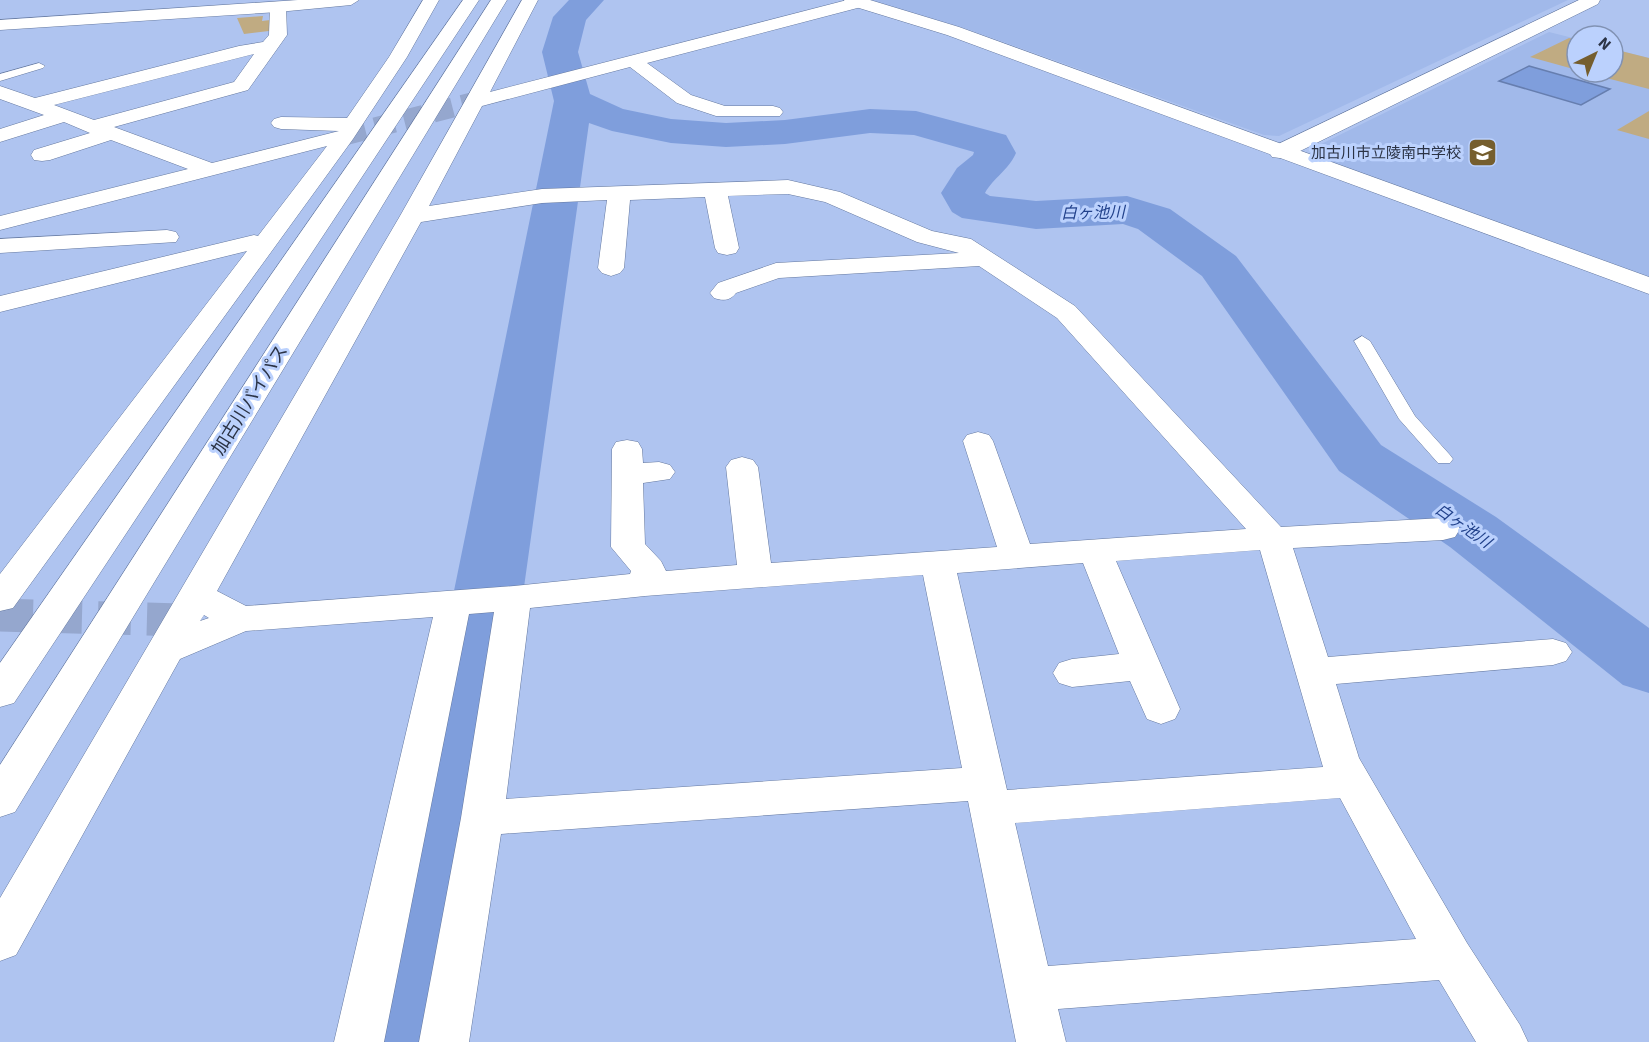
<svg xmlns="http://www.w3.org/2000/svg" width="1649" height="1042" font-family="'Source Sans 3','Noto Sans JP',sans-serif">
	<style>
		.built { fill: #a1b9ea }
		.green { fill: #c0ab82 }
		.water { fill: #7f9edc; stroke: #667eaf; stroke-width: 1.5 }
		.lines { fill: none; stroke-linecap: round; stroke-linejoin: round }
		.river { fill: #7f9edc; fill-rule: evenodd }
		.street-tunnel-far1 { stroke: #95a7ce; stroke-width: 20; stroke-dasharray: 20 10; stroke-linecap: butt }
		.street-tunnel { stroke: #95a7ce; stroke-width: 33; stroke-dasharray: 33 16; stroke-linecap: butt }
		.lane-casing { stroke: #64789f; stroke-width: 1 }
		.street-casing { stroke: #64789f; stroke-width: 1 }
		.secondary-casing { stroke: #64789f; stroke-width: 1 }
		.highway-casing { stroke: #64789f; stroke-width: 1 }
		.lane { fill: #fff; fill-rule: evenodd }
		.street { fill: #fff; fill-rule: evenodd }
		.secondary { fill: #fff; fill-rule: evenodd }
		.highway { fill: #fff; fill-rule: evenodd }
		.labels { text-anchor: middle; dominant-baseline: central; stroke-width: 6; stroke-linejoin: round; paint-order: stroke }
		.far-poi-label { font-size: 15px; fill: #2b3345; stroke: #bbd1fd; text-anchor: end }
		.far-water-label { font-size: 16px; font-style: italic; fill: #21418b; stroke: #bbd1fd }
		.street-label { font-size: 18px; fill: #2b3345; stroke: #bbd1fd }
	</style>
	<rect width="100%" height="100%" fill="#afc4f0"/>
	<g class="built">
		<polygon points="867,0 1568,0 1279,136 1264,135 964,28"/>
		<polygon points="1549,32 1577,39 1577,72 1613,72 1613,49 1649,58 1649,278 1318,158 1313,148"/>
	</g>
	<g class="green">
		<polygon points="263,16 262,21 270,20 269,31 244,34 237,18"/>
		<polygon points="1569,38 1577,40 1577,70 1530,57"/>
		<polygon points="1613,49 1649,58 1649,89 1583,72 1613,72"/>
		<polygon points="1649,111 1649,139 1617,130"/>
	</g>
	<polygon class="water" points="1529,66 1610,89 1581,105 1499,81"/>
	<g class="lines">
		<path class="river" d="M 569,0 L 604,0 L 586,20 L 578,52 L 590,94 L 623,109 L 671,119 L 726,123 L 785,120 L 870,109 L 916,111 L 1006,135 L 1016,153 C 1008,171 994,177 985,193 L 990,196 L 1036,201 L 1127,196 L 1170,209 L 1236,256 L 1381,445 L 1496,517 L 1649,628 L 1649,693 L 1623,685 L 1450,547 L 1339,471 L 1202,276 L 1138,229 L 1123,224 L 1036,229 L 962,218 L 952,212 L 941,193 L 957,168 L 973,155 L 974,152 L 914,135 L 870,133 L 785,144 L 726,147 L 671,143 L 612,131 L 589,123 L 518,630 L 452,1042 L 356,1042 L 446,630 L 554,101 L 542,52 L 553,17 Z"/>
		<polyline class="street-tunnel-far1" points="346,135 474,102"/>
		<polyline class="street-tunnel" points="0,615 183,620"/>
		<defs>
			<g id="lane">
				<polygon points="39,63 45,66 43,68 0,81 0,74"/>
				<polygon points="1362,336 1370,341 1415,416 1450,455 1453,459 1450,463 1438,463 1399,419 1354,341"/>
			</g>
			<g id="street">
				<path d="M 423,0 L 439,0 L 407,57 L 353,139 L 13,608 L 0,611 L 0,574 L 247,251 L 0,312 L 0,296 L 254,235 L 258,236 L 327,146 L 0,230 L 0,216 L 188,169 L 111,140 L 50,160 L 42,161 L 34,160 L 31,155 L 34,150 L 90,133 L 64,122 L 0,142 L 0,129 L 44,115 L 0,99 L 0,86 L 35,98 L 239,46 L 263,42 L 269,35 L 270,7 L 272,3 L 284,3 L 286,7 L 287,35 L 248,90 L 114,127 L 212,163 L 339,131 L 281,129 L 274,127 L 271,123 L 274,119 L 281,117 L 347,118 L 389,57 ZM 254,54 L 234,82 L 94,120 L 54,105 Z"/>
				<path d="M 522,0 L 538,0 L 490,92 L 847,0 L 866,0 L 867,2 L 865,6 L 647,63 L 691,95 L 725,106 L 773,106 L 780,108 L 783,112 L 780,116 L 716,116 L 677,103 L 630,67 L 482,106 L 429,206 L 542,189 L 788,180 L 840,192 L 932,231 L 971,239 L 1075,306 L 1281,527 L 1443,518 L 1455,521 L 1460,529 L 1455,537 L 1443,540 L 1293,548 L 1328,657 L 1553,639 L 1566,643 L 1572,652 L 1566,661 L 1553,665 L 1336,684 L 1359,758 L 1467,943 L 1520,1025 L 1528,1042 L 1476,1042 L 1439,980 L 1058,1009 L 1066,1042 L 1016,1042 L 968,801 L 501,834 L 469,1042 L 419,1042 L 461,818 L 494,612 L 469,614 L 384,1042 L 334,1042 L 433,617 L 246,631 L 180,659 L 16,955 L 0,961 L 0,898 L 400,216 ZM 788,194 L 825,202 L 917,242 L 959,253 L 776,263 L 718,283 L 710,293 L 714,298 C 723,301 730,301 736,293 L 779,278 L 979,266 L 1057,318 L 1246,529 L 1030,544 L 993,441 L 989,435 L 978,432 L 967,435 L 963,441 L 997,547 L 771,563 L 758,467 L 753,460 L 742,457 L 731,460 L 726,467 L 737,565 L 666,571 L 661,561 L 645,544 L 643,483 L 670,479 L 675,472 L 670,465 L 659,462 L 643,463 L 642,449 L 638,442 L 627,440 L 616,442 L 612,449 L 611,547 L 631,571 L 630,574 L 514,586 L 246,606 L 217,591 L 421,222 L 542,203 L 607,200 L 598,268 L 602,273 L 611,276 L 620,273 L 624,268 L 630,200 L 705,197 L 715,248 L 718,253 L 727,255 L 736,253 L 739,248 L 728,196 ZM 1260,550 L 1323,767 L 1007,790 L 957,573 L 1083,563 L 1119,654 L 1072,659 L 1059,663 L 1053,673 L 1059,683 L 1072,687 L 1130,681 L 1147,719 L 1161,724 L 1175,719 L 1180,709 L 1116,561 ZM 923,575 L 962,768 L 506,799 L 530,608 L 645,596 ZM 204,615 L 209,618 L 200,621 ZM 1340,798 L 1416,939 L 1048,966 L 1015,823 Z"/>
				<polygon points="1579,0 1600,0 1598,4 1288,157 1280,158 1272,157 1269,152 1272,147"/>
				<polygon points="167,230 176,232 179,237 176,242 0,253 0,239"/>
			</g>
			<g id="secondary">
				<polygon points="298,0 359,0 351,5 278,12 0,30 0,20"/>
				<polygon points="844,0 870,0 959,27 1649,277 1649,294 947,35 846,4"/>
			</g>
			<g id="highway">
				<polygon points="463,0 479,0 14,703 0,707 0,663"/>
				<polygon points="491,0 507,0 15,812 0,817 0,765"/>
			</g>
		</defs>
		<use href="#lane" class="lane-casing"/>
		<use href="#street" class="street-casing"/>
		<use href="#secondary" class="secondary-casing"/>
		<use href="#highway" class="highway-casing"/>
		<use href="#lane" class="lane"/>
		<use href="#street" class="street"/>
		<use href="#secondary" class="secondary"/>
		<use href="#highway" class="highway"/>
	</g>
	<defs>
		<symbol id="school-square" viewBox="-11 -11 22 22"><rect x="-9" y="-9" width="18" height="18" rx="4" fill="#755e2e" stroke="#bbd1fd"/><path d="M0-5L7-2L0 1L-7-2ZM-4 1L0 2.5L4 1V4Q0 6-4 4Z" fill="#fff"/></symbol>
	</defs>
	<g fill-rule="evenodd">
		<use href="#school-square" x="1466" y="136" width="33" height="33"/>
	</g>
	<g class="labels">
		<g class="far-poi-label">
			<text x="1461" y="153">加古川市立陵南中学校</text>
		</g>
		<g class="far-water-label">
			<text transform="translate(1093 213) rotate(-1)">白ヶ池川</text>
			<text transform="translate(1463 526) rotate(35)">白ヶ池川</text>
		</g>
		<g class="street-label">
			<text transform="translate(250 400) rotate(-58)">加古川バイパス</text>
		</g>
	</g>
	<g transform="translate(1595 54) rotate(43)"><circle r="28" fill="#bbd1fd" stroke="#8192b3" stroke-width="1.5"/>
	<path d="M0-4.5L10 22L0 15L-10 22Z" fill="#755e2e"/>
	<text y="-9" font-size="16" font-weight="bold" text-anchor="middle" fill="#2b3345">N</text>
	</g>
</svg>
